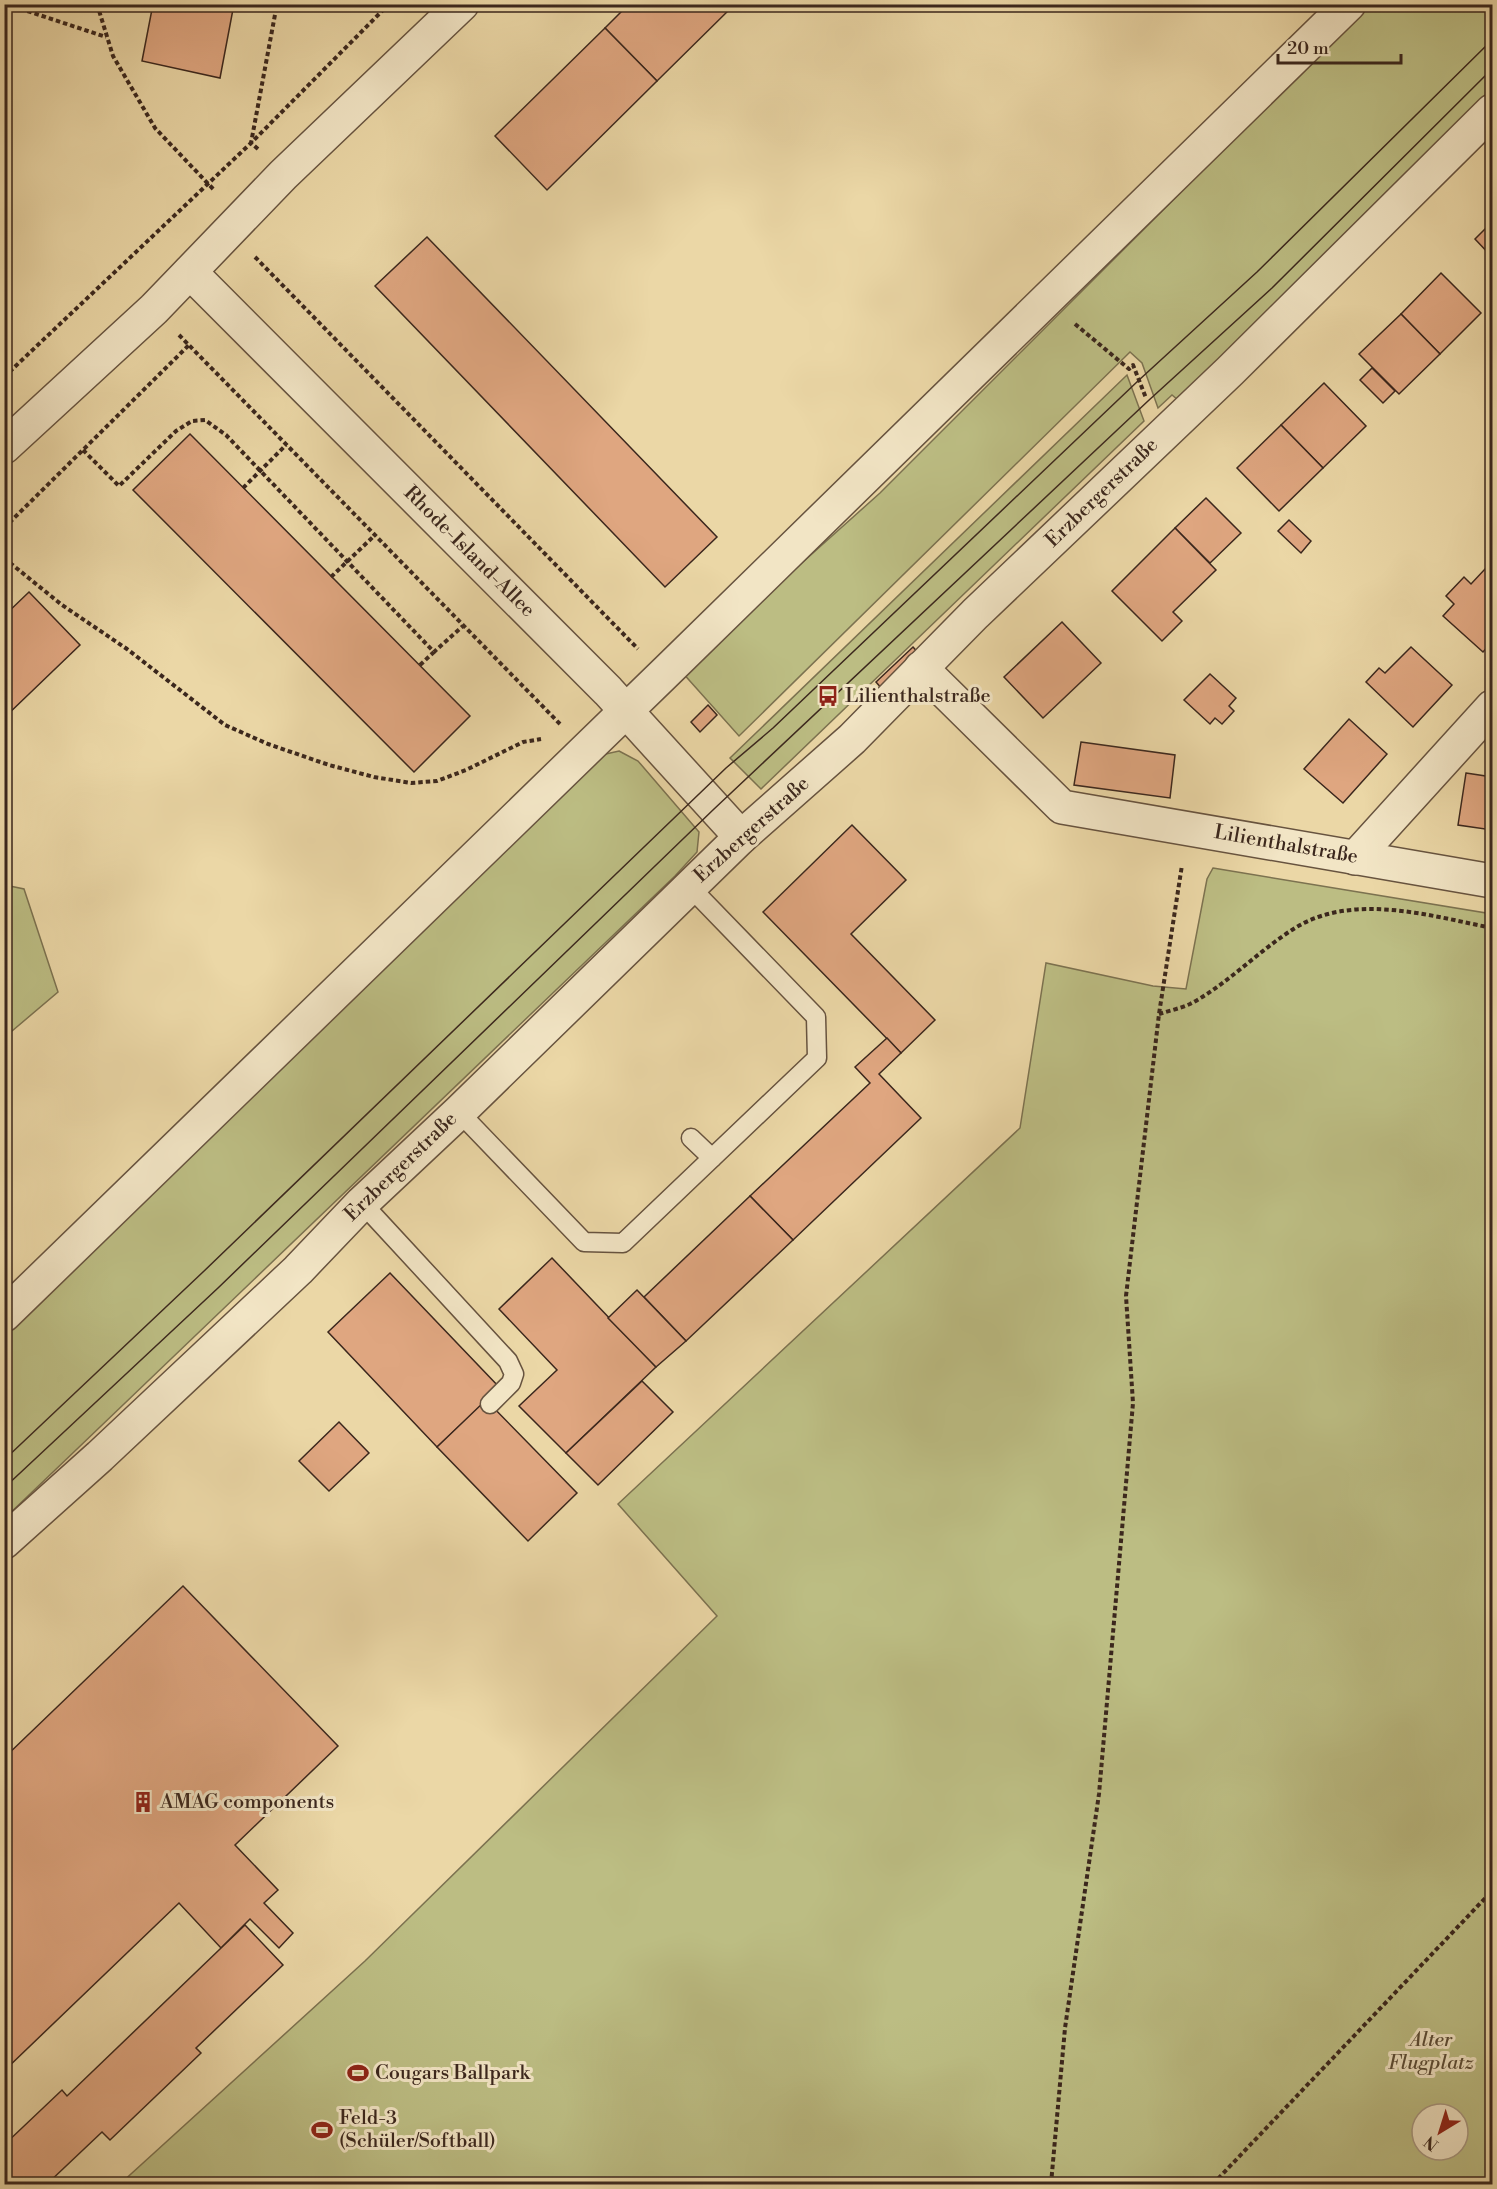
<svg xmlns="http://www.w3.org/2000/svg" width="1497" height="2189" font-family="'Libre Bodoni',serif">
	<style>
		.green { fill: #bcbd83; stroke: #7c7250; stroke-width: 1.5; fill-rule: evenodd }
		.building { fill: #dfa680; stroke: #3b271d; stroke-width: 1.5 }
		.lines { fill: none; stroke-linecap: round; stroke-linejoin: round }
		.service-casing { stroke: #67533f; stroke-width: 21 }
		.minor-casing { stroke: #67533f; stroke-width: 36 }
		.path { stroke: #3b271d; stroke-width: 4; stroke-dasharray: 4.5 3; stroke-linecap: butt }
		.service { stroke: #f2e5c5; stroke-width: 18 }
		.minor { stroke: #f2e5c5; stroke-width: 33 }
		.tram { stroke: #3b271d; stroke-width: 1.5 }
		.labels { text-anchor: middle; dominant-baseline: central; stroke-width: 6; stroke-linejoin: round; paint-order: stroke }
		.street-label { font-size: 20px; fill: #3b271d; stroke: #f2e5c5 }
		.poi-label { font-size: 20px; fill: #3b271d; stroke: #f2e5c5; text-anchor: start }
		.park-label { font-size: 20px; font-style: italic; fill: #5b4c36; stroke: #f2e5c5 }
	</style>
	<rect width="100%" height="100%" fill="#ebd7a6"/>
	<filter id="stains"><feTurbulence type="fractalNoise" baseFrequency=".00333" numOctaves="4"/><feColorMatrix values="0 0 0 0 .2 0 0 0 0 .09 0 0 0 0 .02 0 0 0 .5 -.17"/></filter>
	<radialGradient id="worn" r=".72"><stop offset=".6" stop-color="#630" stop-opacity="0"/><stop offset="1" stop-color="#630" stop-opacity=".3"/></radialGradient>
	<g class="green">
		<polygon points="1368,5 1492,5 1492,92 1184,405 1172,395 1158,408 1142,363 1130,352 739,736 681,671 880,493"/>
		<polygon points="1127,375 1144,421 761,789 730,758"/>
		<polygon points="619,751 638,761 699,832 697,852 675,876 5,1518 5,1329 597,756"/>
		<path d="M 1213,868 L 1492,914 L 1492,2184 L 120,2184 L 365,1961 L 717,1616 L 618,1504 L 1020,1128 L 1046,963 L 1153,986 L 1186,989 L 1207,879 ZM 1422,2114 L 1458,2114 L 1458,2150 L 1422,2150 Z"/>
		<polygon points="5,885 24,889 58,992 5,1037"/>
	</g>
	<g class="building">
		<polygon points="153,4 234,4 220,78 142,61"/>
		<polygon points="629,4 735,4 657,81 605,28"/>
		<polygon points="605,28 657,81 547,190 495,136"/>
		<polygon points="1492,222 1492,257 1475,239"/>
		<polygon points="427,237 717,537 665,587 375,286"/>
		<polygon points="1441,273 1481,313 1440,354 1401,314"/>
		<polygon points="1401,314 1440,354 1399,394 1359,354"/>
		<polygon points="1372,368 1395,391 1383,403 1360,380"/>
		<polygon points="1324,383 1366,426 1323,468 1281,425"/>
		<polygon points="1281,425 1323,468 1279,511 1237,468"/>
		<polygon points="190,434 470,716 414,772 133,490"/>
		<polygon points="1206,498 1241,533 1210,563 1175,528"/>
		<polygon points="1289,520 1311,541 1301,553 1278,531"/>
		<polygon points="1175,528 1216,570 1173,612 1182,621 1162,641 1112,591"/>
		<polygon points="1485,569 1492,576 1492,642 1483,652 1443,616 1454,604 1446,596 1464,577 1471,584"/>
		<polygon points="29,592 80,645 4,718 4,616"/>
		<polygon points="1062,622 1101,663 1043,718 1004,677"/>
		<polygon points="913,647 920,655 883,690 876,682"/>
		<polygon points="1411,647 1452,685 1413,727 1366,682 1379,668 1385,673"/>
		<polygon points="1210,674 1236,698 1229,706 1234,711 1222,724 1215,718 1210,724 1184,700"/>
		<polygon points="708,705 717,715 700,732 691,722"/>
		<polygon points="1349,719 1387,754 1343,803 1304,769"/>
		<polygon points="1081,742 1175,755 1170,798 1074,785"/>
		<polygon points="1466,773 1492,777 1492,830 1458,825"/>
		<polygon points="852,825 906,880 851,934 935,1020 901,1053 763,912"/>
		<polygon points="887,1038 901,1053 879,1074 921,1118 793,1240 750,1196 870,1083 855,1067"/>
		<polygon points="750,1196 793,1240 686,1341 644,1297"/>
		<polygon points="552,1258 656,1367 566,1453 519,1406 557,1370 499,1309"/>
		<polygon points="390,1273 500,1388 437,1447 328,1332"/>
		<polygon points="637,1290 686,1341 656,1367 608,1318"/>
		<polygon points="642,1381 673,1412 598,1485 566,1453"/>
		<polygon points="486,1400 577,1493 528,1541 437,1447"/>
		<polygon points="339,1422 369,1453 329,1491 299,1461"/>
		<polygon points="183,1586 338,1746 235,1845 278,1890 264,1903 293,1933 279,1948 250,1919 221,1948 179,1903 4,2071 4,1758"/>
		<polygon points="245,1925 283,1965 196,2048 201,2053 110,2140 102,2132 47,2184 4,2184 4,2145 62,2090 67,2096"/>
	</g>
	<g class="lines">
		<defs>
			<g id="service">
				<polyline points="459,1112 584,1242 623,1243 817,1058 816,1017 690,887"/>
				<polyline points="691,1138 712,1158"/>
				<polyline points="362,1203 508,1361 514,1374 511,1383 490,1404"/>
			</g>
			<g id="minor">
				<polyline points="190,272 608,691 741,837"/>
				<polyline points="4,447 154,309 283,175 462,4"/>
				<polyline points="921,668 1062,807 1492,881"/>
				<polyline points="1355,858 1492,707"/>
				<polyline points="4,1315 668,670 1349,4"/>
				<polyline points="4,1542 100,1456 298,1270 362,1203 459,1112 741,837 852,739 975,614 1230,371 1492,111"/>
			</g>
		</defs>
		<use href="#service" class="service-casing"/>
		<use href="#minor" class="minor-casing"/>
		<g class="path">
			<polyline points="6,4 106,37"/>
			<polyline points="97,4 113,56 155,128 215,191"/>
			<polyline points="258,149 251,143 277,4"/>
			<polyline points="255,257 638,649"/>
			<polyline points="1075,324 1129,369 1133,365 1146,398"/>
			<polyline points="179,335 560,724"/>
			<polyline points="4,377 251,143 389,4"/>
			<polyline points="83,450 119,486 176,431 192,421 205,420 226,435 434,652 463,626"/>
			<polyline points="243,488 286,445"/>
			<polyline points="4,528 189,345"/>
			<polyline points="4,558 62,605 127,649 225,725 268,744 329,765 374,777 411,783 437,781 466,770 523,742 541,739"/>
			<polyline points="331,577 375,535"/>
			<polyline points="420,665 434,652"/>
			<path d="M 1159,1014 C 1169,1011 1181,1008 1190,1004 C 1228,984 1258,951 1295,928 C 1353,892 1431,916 1492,928"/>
			<polyline points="1051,2184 1065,2028 1099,1794 1133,1403 1126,1296 1159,1014 1182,865"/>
			<polyline points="1213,2184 1492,1891"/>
		</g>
		<use href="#service" class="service"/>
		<use href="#minor" class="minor"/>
		<g class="tram">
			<polyline points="4,1460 203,1272 726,768 773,728 1139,380 1257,272 1492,40"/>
			<polyline points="4,1488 218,1288 714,809 1148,401 1272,288 1492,69"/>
		</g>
	</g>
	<defs>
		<symbol id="bus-bare" viewBox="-9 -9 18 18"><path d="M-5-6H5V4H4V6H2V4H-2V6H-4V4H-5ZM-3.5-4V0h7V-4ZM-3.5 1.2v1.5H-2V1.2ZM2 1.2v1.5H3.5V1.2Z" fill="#8f2418" stroke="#f2e5c5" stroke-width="2.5" paint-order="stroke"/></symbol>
		<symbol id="building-bare" viewBox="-9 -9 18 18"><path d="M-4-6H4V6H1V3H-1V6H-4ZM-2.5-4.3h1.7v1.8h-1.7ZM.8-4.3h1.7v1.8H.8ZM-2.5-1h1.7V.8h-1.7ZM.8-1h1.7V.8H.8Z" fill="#8f2418" stroke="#f2e5c5" stroke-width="2.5" paint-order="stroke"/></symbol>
		<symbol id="stadium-bare" viewBox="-9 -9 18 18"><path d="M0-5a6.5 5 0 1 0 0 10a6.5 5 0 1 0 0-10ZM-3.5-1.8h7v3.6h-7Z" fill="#8f2418" stroke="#f2e5c5" stroke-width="2.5" paint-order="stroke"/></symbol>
	</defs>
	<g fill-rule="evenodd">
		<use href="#bus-bare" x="813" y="681" width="30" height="30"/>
		<use href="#building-bare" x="128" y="1787" width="30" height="30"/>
		<use href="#stadium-bare" x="343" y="2058" width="30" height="30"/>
		<use href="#stadium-bare" x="307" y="2115" width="30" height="30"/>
	</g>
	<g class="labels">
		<g class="street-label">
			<text transform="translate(1102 493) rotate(-44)">Erzbergerstraße</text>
			<text transform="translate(469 552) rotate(45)">Rhode-Island-Allee</text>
			<text transform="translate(752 830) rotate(-42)">Erzbergerstraße</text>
			<text transform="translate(1286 845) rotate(10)">Lilienthalstraße</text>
			<text transform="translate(401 1167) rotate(-44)">Erzbergerstraße</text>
		</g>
		<g class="poi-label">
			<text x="845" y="696">Lilienthalstraße</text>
			<text x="160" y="1802">AMAG components</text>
			<text x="375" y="2073">Cougars Ballpark</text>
			<text x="339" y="2118">Feld-3<tspan x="339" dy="23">(Schüler/Softball)</tspan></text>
		</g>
		<g class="park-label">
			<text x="1431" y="2040">Alter<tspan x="1431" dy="23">Flugplatz</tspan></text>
		</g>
	</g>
	<rect width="1497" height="2189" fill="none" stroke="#ebd7a6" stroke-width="24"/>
	<rect x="6" y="6" width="1485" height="2177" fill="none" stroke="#3b271d" stroke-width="3"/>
	<rect x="12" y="12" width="1473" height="2165" fill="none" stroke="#3b271d" stroke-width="1.5"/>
	<g transform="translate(1440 2132) rotate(218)"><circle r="28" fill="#f2e5c5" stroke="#a99982" stroke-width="1.5"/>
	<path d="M0-4.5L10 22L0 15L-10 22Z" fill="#8f2418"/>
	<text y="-9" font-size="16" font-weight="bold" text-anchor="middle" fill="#3b271d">N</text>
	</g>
	<path d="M1278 54v9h123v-9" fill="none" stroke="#3b271d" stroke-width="3"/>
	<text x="1287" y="54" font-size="18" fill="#3b271d" stroke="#f2e5c5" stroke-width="4.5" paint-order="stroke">20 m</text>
	<rect width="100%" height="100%" filter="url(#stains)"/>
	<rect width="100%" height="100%" fill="url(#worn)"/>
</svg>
